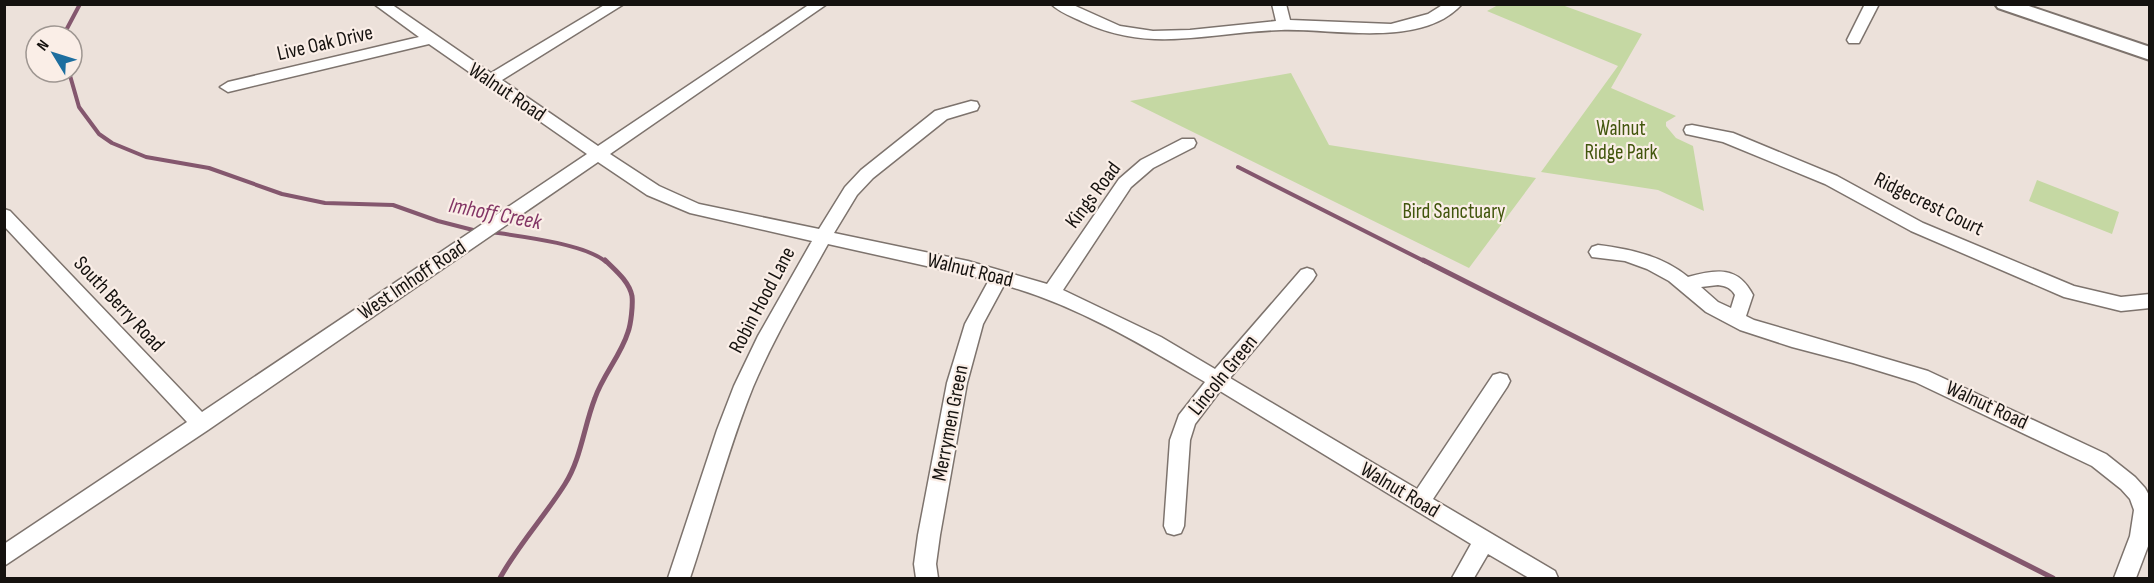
<svg xmlns="http://www.w3.org/2000/svg" width="2154" height="583" font-family="'Sofia Sans Condensed',sans-serif">
	<style>
		.green { fill: #c5d8a3 }
		.lines { fill: none; stroke-linecap: round; stroke-linejoin: round }
		.stream-far1 { stroke: #84576e; stroke-width: 4 }
		.stream { stroke: #84576e; stroke-width: 5 }
		.minor-casing { stroke: #7d736d; stroke-width: 3 }
		.major-casing { stroke: #7d736d; stroke-width: 4 }
		.minor { fill: #fff; fill-rule: evenodd }
		.major { fill: #fff; fill-rule: evenodd }
		.labels { text-anchor: middle; dominant-baseline: central; stroke-width: 4.5; stroke-linejoin: round; paint-order: stroke }
		.street-label { font-size: 21px; fill: #15120f; stroke: #faeee7 }
		.park-label { font-size: 21px; fill: #42560d; stroke: #faeee7 }
		.water-label { font-size: 22px; font-style: italic; fill: #833565; stroke: #faeee7 }
	</style>
	<rect width="100%" height="100%" fill="#ece1da"/>
	<g class="green">
		<polygon points="1498,5 1562,5 1642,34 1611,88 1676,116 1666,122 1666,126 1676,138 1693,146 1704,211 1658,190 1541,172 1618,66 1487,11"/>
		<polygon points="1291,73 1329,145 1536,178 1469,268 1130,101"/>
		<polygon points="2037,180 2119,212 2112,234 2029,201"/>
	</g>
	<g class="lines">
		<g class="stream-far1">
			<polyline points="63,36 80,4"/>
			<polyline points="69,72 79,107 99,134 112,143 146,157 209,168 282,194 325,203 393,205 438,221 477,231"/>
			<polyline points="1238,167 1426,262"/>
			<path d="M 491,232 C 519,236 586,244 606,262"/>
		</g>
		<g class="stream">
			<polyline points="1423,260 2053,578"/>
			<path d="M 500,578 C 518,545 545,516 565,484 C 581,459 584,426 595,398 C 603,375 621,355 628,332 C 631,324 633,305 632,296 C 629,281 615,270 605,260"/>
		</g>
		<defs>
			<g id="minor">
				<path d="M 374,4 L 391,4 L 491,73 L 606,4 L 624,4 L 502,80 L 598,146 L 810,4 L 827,4 L 610,154 L 659,186 L 699,204 L 819,229 L 845,187 L 861,170 L 935,111 L 971,101 L 977,102 L 979,106 L 977,110 L 947,119 L 873,178 L 857,195 L 834,233 L 968,261 L 1047,284 L 1119,179 L 1141,160 L 1182,139 L 1194,139 L 1196,143 L 1194,147 L 1153,168 L 1131,187 L 1063,290 L 1161,337 L 1215,369 L 1301,270 L 1307,268 L 1313,270 L 1316,275 L 1313,280 L 1230,378 L 1417,489 L 1493,375 L 1500,373 L 1507,375 L 1510,381 L 1507,387 L 1433,499 L 1555,571 L 1558,578 L 1529,578 L 1488,554 L 1474,578 L 1452,578 L 1471,544 L 1220,391 L 1195,424 L 1190,440 L 1184,526 L 1181,533 L 1174,535 L 1167,533 L 1164,526 L 1170,440 L 1179,415 L 1205,382 C 1141,344 1076,305 1004,285 L 983,324 L 967,383 L 940,535 L 936,564 L 938,578 L 916,578 L 914,564 L 918,535 L 947,383 L 965,324 L 989,280 L 828,244 C 802,291 774,337 753,387 C 728,449 711,515 690,578 L 668,578 L 717,430 L 734,386 L 758,336 L 812,241 L 690,213 L 647,195 L 598,162 L 208,430 L 4,566 L 4,544 L 187,422 L 4,226 L 4,209 L 10,211 L 202,412 L 587,154 L 429,44 L 228,92 L 220,87 L 228,82 L 419,37 Z"/>
				<path d="M 1051,4 L 1071,4 L 1120,26 L 1153,31 L 1190,30 L 1276,21 L 1272,4 L 1286,4 L 1290,20 L 1391,24 L 1428,14 L 1444,4 L 1462,4 C 1422,49 1333,28 1281,30 C 1210,32 1152,54 1083,22 C 1073,17 1059,12 1051,4 Z"/>
				<polygon points="1865,4 1879,4 1859,43 1849,43 1847,40"/>
				<polygon points="1692,125 1733,133 1837,176 1923,223 2074,286 2121,297 2150,294 2150,308 2121,311 2064,297 1911,231 1825,184 1723,142 1686,134 1684,130 1686,126"/>
				<path d="M 1598,245 C 1630,249 1663,256 1688,277 C 1717,269 1738,266 1753,295 L 1746,316 L 1754,320 L 1928,371 L 2106,454 L 2135,477 L 2145,488 L 2150,497 L 2150,541 L 2136,578 L 2114,578 L 2130,536 L 2134,510 L 2130,499 L 2121,489 L 2092,466 L 1915,382 L 1853,363 L 1792,347 L 1740,330 L 1706,312 L 1669,281 L 1647,269 L 1625,261 L 1592,257 L 1589,252 L 1592,247 ZM 1718,285 C 1726,286 1731,288 1735,295 L 1731,308 L 1718,302 L 1701,287 Z"/>
			</g>
			<polygon id="major" points="1995,4 2023,4 2150,47 2150,60 1998,8"/>
		</defs>
		<use href="#minor" class="minor-casing"/>
		<use href="#major" class="major-casing"/>
		<use href="#minor" class="minor"/>
		<use href="#major" class="major"/>
	</g>
	<g class="labels">
		<g class="street-label">
			<text transform="translate(325 43) rotate(-13)">Live Oak Drive</text>
			<text transform="translate(507 92) rotate(34)">Walnut Road</text>
			<text transform="translate(1093 195) rotate(-53)">Kings Road</text>
			<text transform="translate(1929 204) rotate(26)">Ridgecrest Court</text>
			<text transform="translate(970 270) rotate(14)">Walnut Road</text>
			<text transform="translate(412 280) rotate(-34)">West Imhoff Road</text>
			<text transform="translate(762 300) rotate(-62)">Robin Hood Lane</text>
			<text transform="translate(119 304) rotate(47)">South Berry Road</text>
			<text transform="translate(1223 375) rotate(-51)">Lincoln Green</text>
			<text transform="translate(1987 405) rotate(25)">Walnut Road</text>
			<text transform="translate(950 423) rotate(-79)">Merrymen Green</text>
			<text transform="translate(1400 490) rotate(31)">Walnut Road</text>
		</g>
		<g class="park-label">
			<text x="1621" y="128">Walnut<tspan x="1621" dy="24">Ridge Park</tspan></text>
			<text x="1454" y="211">Bird Sanctuary</text>
		</g>
		<g class="water-label">
			<text transform="translate(495 214) rotate(11)">Imhoff Creek</text>
		</g>
	</g>
	<rect width="2154" height="583" fill="none" stroke="#15120f" stroke-width="12"/>
	<g transform="translate(54 54) rotate(308)"><circle r="28" fill="#faeee7" stroke="#9e9691" stroke-width="1.5"/>
	<path d="M0-4.5L10 22L0 15L-10 22Z" fill="#1d6e9f"/>
	<text y="-9" font-size="16" font-weight="bold" text-anchor="middle" fill="#15120f">N</text>
	</g>
</svg>
